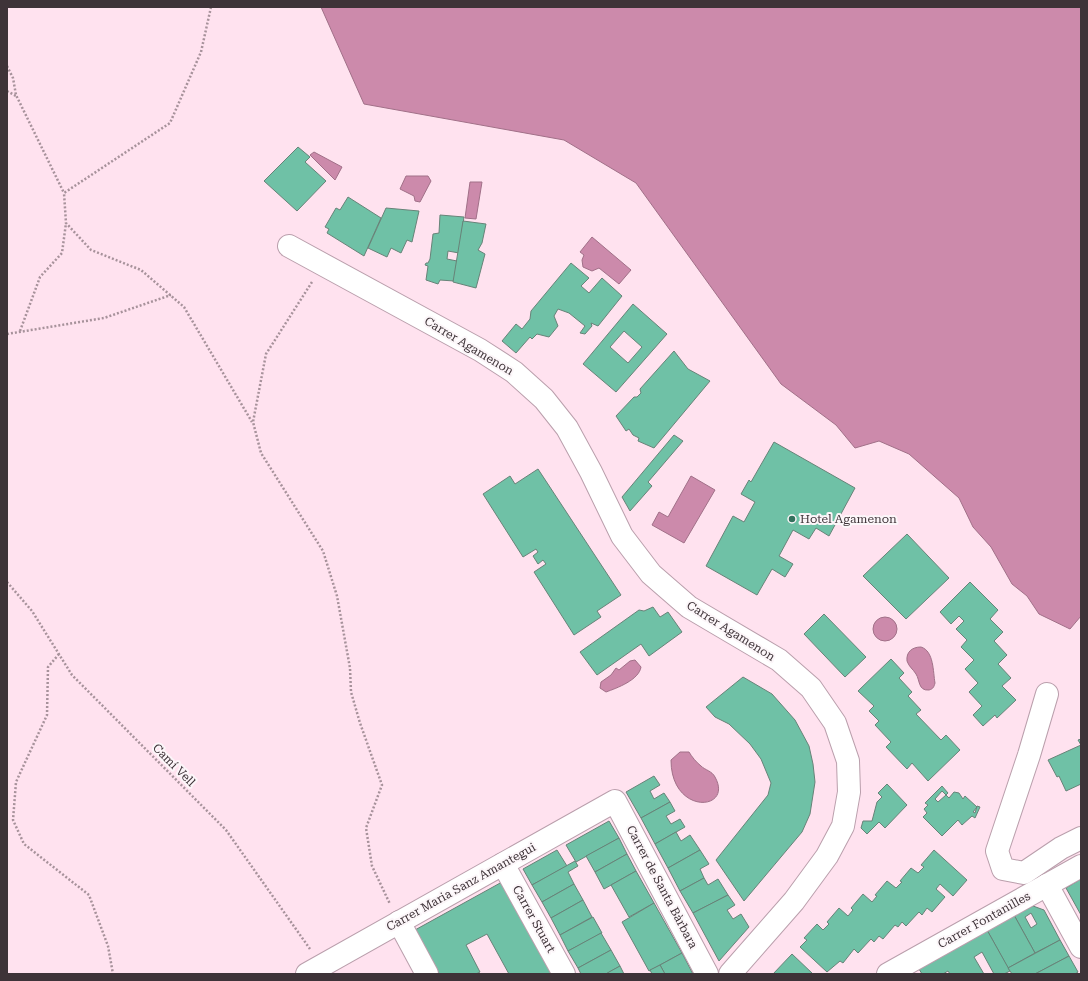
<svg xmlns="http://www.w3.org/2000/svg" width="1088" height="981" font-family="'Roboto Serif',serif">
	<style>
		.water { fill: #cc8aab; stroke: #a17088 }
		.building { fill: #6fc1a6; stroke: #678378; fill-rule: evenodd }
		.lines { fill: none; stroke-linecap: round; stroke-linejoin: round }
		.minor-casing { stroke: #ba9fac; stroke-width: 24 }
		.path { stroke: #a7929b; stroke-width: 2.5; stroke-dasharray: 2 2; stroke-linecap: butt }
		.minor { stroke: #fff; stroke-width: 22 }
		.poi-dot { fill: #34725e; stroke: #fcf6f9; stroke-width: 1.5 }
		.labels { text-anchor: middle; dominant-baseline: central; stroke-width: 4; stroke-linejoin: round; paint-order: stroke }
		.street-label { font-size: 12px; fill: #3e3338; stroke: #fcf6f9 }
		.poi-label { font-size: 12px; fill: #3e3338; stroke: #fcf6f9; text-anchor: start }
	</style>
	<rect width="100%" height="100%" fill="#ffe2ef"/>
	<g class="water">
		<polygon points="321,7 1081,7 1081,616 1070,629 1039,614 1027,596 1012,584 991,547 973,527 959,498 909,454 879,441 855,448 836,425 781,384 636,183 564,140 364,104"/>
		<polygon points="314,152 342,167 335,180 310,155"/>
		<polygon points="406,176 428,176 431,181 420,202 415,201 414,196 400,189"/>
		<polygon points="470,182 482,182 476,219 465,218"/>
		<polygon points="592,237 631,270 619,284 599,268 592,271 583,267 582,260 584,255 580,252"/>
		<polygon points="691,476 715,490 684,543 652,525 659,512 668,517"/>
		<circle cx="885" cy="629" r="12"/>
		<path d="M 921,647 C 934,651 933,672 935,683 C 934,687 933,689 929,690 C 918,691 920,680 916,674 C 913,669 909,667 907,661 C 906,652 912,647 921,647 Z"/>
		<path d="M 635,660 L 641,667 C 639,680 617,688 606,692 L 600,688 L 601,682 L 611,675 L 616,668 L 619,670 L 630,661 Z"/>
		<path d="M 680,752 L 689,752 C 692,757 696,762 701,766 C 705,770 712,771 715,777 C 734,811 671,816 671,760 Z"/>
	</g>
	<g class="building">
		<polygon points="298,147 310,157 305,162 326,181 297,211 264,181"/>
		<polygon points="348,197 381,218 364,256 327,233 329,229 325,227 336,208 340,210"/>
		<polygon points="386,208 419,211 412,242 407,240 401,253 391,248 387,257 368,248"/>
		<polygon points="440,215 464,217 459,253 448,251 447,259 457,261 454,281 440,280 438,284 426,280 428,266 425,265 426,263 428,263 430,259 433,234 439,233"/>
		<polygon points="463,221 486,224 482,243 478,250 485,254 476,288 453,282"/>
		<polygon points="571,263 589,278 581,286 589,293 602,278 622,296 598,326 591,323 592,326 585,334 580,333 585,326 569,313 558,309 554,316 558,326 549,337 537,334 532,339 530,337 516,353 502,341 516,324 522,329 530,319 531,311"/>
		<path d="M 633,304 L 667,334 L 616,392 L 583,364 ZM 624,331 L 642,347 L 628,363 L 610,347 Z"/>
		<polygon points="674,351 688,369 710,381 654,448 638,441 639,438 633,435 629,429 626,431 616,416 634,397 637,397 641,393 640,389"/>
		<polygon points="674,435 683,441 648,482 652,486 630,511 622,497"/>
		<polygon points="774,442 855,488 829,536 816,528 809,539 793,530 779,556 793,564 785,577 772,569 757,595 706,566 733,516 744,522 755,502 741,494 749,480 751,482"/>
		<polygon points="538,469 621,595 597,611 601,617 574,635 534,572 546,564 543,560 538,564 533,556 538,552 536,549 523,557 483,494 510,476 515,484"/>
		<polygon points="907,534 949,578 906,619 863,576"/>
		<polygon points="970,582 998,610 990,619 1003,632 994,641 1007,655 998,664 1011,678 1002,686 1016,700 997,718 995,715 983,726 973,715 982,706 969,692 978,683 965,669 974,660 961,647 967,640 956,629 964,621 959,616 951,624 940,612"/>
		<polygon points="653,607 660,617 668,612 682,632 649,656 641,644 597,675 580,652 639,610 644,611"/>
		<polygon points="824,614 866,657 845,677 804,634"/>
		<polygon points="891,659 904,673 899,678 912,692 908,696 921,710 916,714 941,740 946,735 960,750 928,781 912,763 907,769 886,747 891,742 875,725 879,721 869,711 874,706 858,691"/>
		<polygon points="743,677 772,694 795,720 809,746 813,764 815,782 810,814 802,832 744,901 716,860 768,795 771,783 761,759 750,744 729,724 715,717 706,707"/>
		<polygon points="1081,739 1081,784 1066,791 1059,776 1057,777 1048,760 1081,745 1078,740"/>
		<polygon points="654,776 660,785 650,791 654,799 664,793 670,802 641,818 626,792"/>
		<polygon points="887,784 907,805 885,828 879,822 867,834 861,828 863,821 872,821 877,802 882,797 878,793"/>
		<path d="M 942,786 L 948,793 L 946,795 L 949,798 L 954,792 L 959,793 L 963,799 L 965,796 L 977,807 L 973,812 L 975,813 L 977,806 L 980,807 L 975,818 L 972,816 L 962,825 L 958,820 L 942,836 L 923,817 L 927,813 L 924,809 L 928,805 L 925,803 ZM 942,791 L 946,795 L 938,802 L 935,799 Z"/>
		<polygon points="670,802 675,811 666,816 671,824 680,819 685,827 655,844 641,818"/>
		<polygon points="609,821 619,838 576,862 566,845"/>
		<polygon points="676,832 681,841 690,835 700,850 668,868 655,844"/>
		<polygon points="619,838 627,854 595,872 586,856"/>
		<polygon points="557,850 567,866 532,885 523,869"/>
		<polygon points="700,850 709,864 700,869 704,878 680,891 668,868"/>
		<polygon points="934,850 967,880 953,896 940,884 936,889 945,897 932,912 927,908 922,915 919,912 906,926 902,922 898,927 895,925 883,939 879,936 874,942 871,939 858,953 854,949 843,963 840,961 827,972 800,947 807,940 804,938 817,924 823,930 829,924 827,922 839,908 848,916 853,910 851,908 863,894 872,902 877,896 875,895 887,881 896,888 902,882 900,881 911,868 918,873 924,867 921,865"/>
		<polygon points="627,854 636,871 604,889 595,872"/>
		<polygon points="575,861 578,866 568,872 574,884 542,902 532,885"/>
		<polygon points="636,871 654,903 629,917 611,885"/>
		<polygon points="704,878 708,885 718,879 728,895 693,913 680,891"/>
		<polygon points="1081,879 1081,915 1066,888"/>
		<polygon points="502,882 552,974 509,974 487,934 466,945 480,972 476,974 439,974 415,930"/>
		<polygon points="574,884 583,900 551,918 542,902"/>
		<polygon points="728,895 735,905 727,910 733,919 741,914 749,927 719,961 693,913"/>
		<polygon points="583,900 592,917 560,935 551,918"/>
		<polygon points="654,903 682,953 649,971 622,922"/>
		<path d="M 1033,906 L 1044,910 L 1060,940 L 1035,953 L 1014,915 ZM 1031,913 L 1037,924 L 1031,928 L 1025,917 Z"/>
		<polygon points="1014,915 1035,953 1008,968 987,930"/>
		<polygon points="593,917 602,933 568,951 560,935"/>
		<polygon points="987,930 1010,971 1004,974 994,974 982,952 974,957 984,974 950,974 948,971 943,974 922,974 919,969"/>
		<polygon points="601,933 611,950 578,968 568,951"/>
		<polygon points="1060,940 1069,956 1035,974 1012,974 1008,968"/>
		<polygon points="611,950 620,966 606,974 581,974 578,968"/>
		<polygon points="682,953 693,974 665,974 660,965"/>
		<polygon points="792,954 813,974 773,974"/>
		<polygon points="1069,956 1078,972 1075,974 1035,974"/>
		<polygon points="660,965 665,974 652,974 650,970"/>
		<polygon points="620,966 624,974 606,974 609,972"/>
	</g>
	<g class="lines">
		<defs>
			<g id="minor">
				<polyline points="289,246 480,350 514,372 544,399 567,428 591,472 622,536 651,574 689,607 779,660 811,688 835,723 848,761 849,792 843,826 827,856 794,901 730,974"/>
				<polyline points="1047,694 1029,755 997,851 1003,869 1024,873 1061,848 1081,838"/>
				<polyline points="503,864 564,974"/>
				<polyline points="1047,885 1081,947"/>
				<polyline points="399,922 427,974"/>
				<polyline points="307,974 615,801 707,974"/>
				<polyline points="888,974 1081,866"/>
			</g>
		</defs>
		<use href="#minor" class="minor-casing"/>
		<g class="path">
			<polyline points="211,7 201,52 170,123 64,193 66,223 91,250 141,270 184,307 252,422"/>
			<polyline points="7,66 13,78 16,95 64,193"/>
			<polyline points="7,91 16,96"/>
			<polyline points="312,282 266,354 253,422 261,453 323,551 337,596 350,668 351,692 360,723 382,785 366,828 372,866 390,904"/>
			<polyline points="20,331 40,277 62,253 66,223"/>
			<polyline points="7,334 104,318 171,295"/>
			<polyline points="7,582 32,611 72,675 226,830 310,949"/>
			<polyline points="59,654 48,667 47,715 16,782 13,820 24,844 89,895 108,946 113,974"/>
		</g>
		<use href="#minor" class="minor"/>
	</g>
	<circle class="poi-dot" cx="792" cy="519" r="4"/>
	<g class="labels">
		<g class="street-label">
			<text transform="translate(469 346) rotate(31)">Carrer Agamenon</text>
			<text transform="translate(731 631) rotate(32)">Carrer Agamenon</text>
			<text transform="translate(174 765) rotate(45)">Camí Vell</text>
			<text transform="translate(461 887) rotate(-29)">Carrer Maria Sanz Amantegui</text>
			<text transform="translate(662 887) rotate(62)">Carrer de Santa Bàrbara</text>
			<text transform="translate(534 919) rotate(61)">Carrer Stuart</text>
			<text transform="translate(984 920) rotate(-29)">Carrer Fontanilles</text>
		</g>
		<g class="poi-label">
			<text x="800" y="519">Hotel Agamenon</text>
		</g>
	</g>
	<rect width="1088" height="981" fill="none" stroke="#3e3338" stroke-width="16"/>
</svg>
